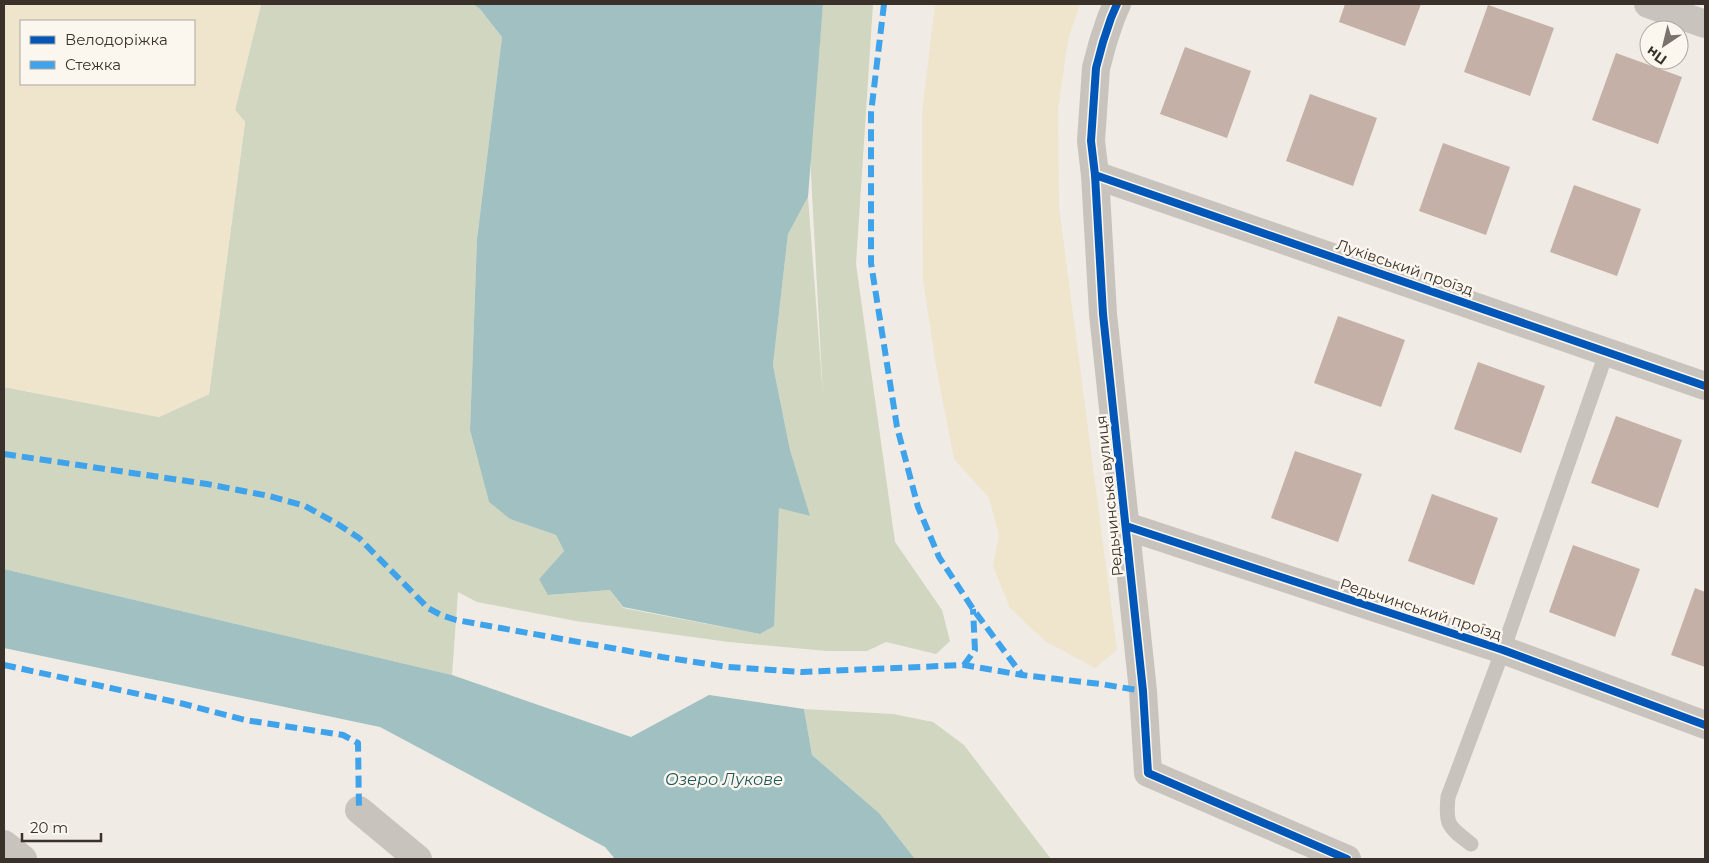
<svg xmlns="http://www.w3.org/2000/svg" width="1709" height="863" font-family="Montserrat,sans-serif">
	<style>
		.green { fill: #d0d6bf }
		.sand { fill: #efe4cc; fill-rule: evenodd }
		.water { fill: #a0c0c1 }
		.building { fill: #c4b0a6 }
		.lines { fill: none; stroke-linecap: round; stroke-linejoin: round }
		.lane { stroke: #c9c3be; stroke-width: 15 }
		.street { stroke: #c9c3be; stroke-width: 28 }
		.quiet { stroke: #3fa3eb; stroke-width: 6; stroke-dasharray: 12 6; stroke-linecap: butt }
		.cycleway-casing { stroke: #fbf6ee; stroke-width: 11 }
		.cycleway { stroke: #0057b8; stroke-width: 8 }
		.labels { text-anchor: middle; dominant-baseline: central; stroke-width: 5; stroke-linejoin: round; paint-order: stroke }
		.street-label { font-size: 15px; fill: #3b312b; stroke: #fbf6ee }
		.water-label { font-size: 16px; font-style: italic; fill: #1e585e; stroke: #fbf6ee }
	</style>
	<rect width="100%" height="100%" fill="#f0ebe5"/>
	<g class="green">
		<polygon points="261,4 473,4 480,9 502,37 477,239 470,430 489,502 510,519 556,535 564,551 539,579 549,595 610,590 623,608 760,634 773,626 779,507 809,516 790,450 773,365 788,234 808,197 823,396 810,156 823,4 873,4 856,264 895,542 942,610 950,641 936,654 886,642 867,651 827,651 729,642 576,621 477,602 458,592 452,675 4,569 4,387 159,417 209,394 245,122 235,110"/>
		<polygon points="804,709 893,714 933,722 964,745 1051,859 915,859 879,813 812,755"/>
	</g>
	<g class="sand">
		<path d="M 4,4 L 261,4 L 235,110 L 245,122 L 209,394 L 159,417 L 4,387 ZM 21,21 L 194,21 L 194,84 L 21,84 Z"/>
		<polygon points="935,4 1080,4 1068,39 1058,109 1059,207 1117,650 1095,668 1045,641 1010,608 993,566 999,535 989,498 954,459 936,366 923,279 922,114"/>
	</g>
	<g class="water">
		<polygon points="473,4 823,4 808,197 788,234 773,365 790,450 810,516 779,508 774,626 760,634 623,607 610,590 548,595 539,579 564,551 556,535 510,519 489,502 470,430 477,239 502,37 480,9"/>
		<polygon points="4,569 452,675 631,737 709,695 804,709 812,755 879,813 915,859 615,859 605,847 380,727 4,648"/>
	</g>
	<g class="building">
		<polygon points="1345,4 1421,4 1405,46 1339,22"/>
		<polygon points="1488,5 1554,28 1530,96 1464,72"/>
		<polygon points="1185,47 1251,71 1227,138 1160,114"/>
		<polygon points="1616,53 1682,77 1658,144 1592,120"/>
		<polygon points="1310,94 1377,118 1353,186 1286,161"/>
		<polygon points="1443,143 1510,167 1486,235 1419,211"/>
		<polygon points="1574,185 1641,209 1617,276 1550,252"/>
		<polygon points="1338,316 1405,340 1381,407 1314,383"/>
		<polygon points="1478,362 1545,386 1521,453 1454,429"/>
		<polygon points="1616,416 1682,440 1658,508 1591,483"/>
		<polygon points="1295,451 1362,474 1338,542 1271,518"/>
		<polygon points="1432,494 1498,518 1474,585 1408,561"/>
		<polygon points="1573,545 1640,569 1615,637 1549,612"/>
		<polygon points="1695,588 1705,592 1705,667 1671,655"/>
	</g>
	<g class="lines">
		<path class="lane" d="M 1471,844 C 1449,827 1445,826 1448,797 L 1503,650 L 1607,351"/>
		<g class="street">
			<polyline points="1117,4 1111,18 1103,42 1096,68 1091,141 1095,175 1103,314 1143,691 1148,773 1347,859"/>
			<polyline points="1648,4 1705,24"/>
			<polyline points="1095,175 1705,386"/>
			<polyline points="1126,526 1503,650 1705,725"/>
			<polyline points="359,810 418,859"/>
			<polyline points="4,844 23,859"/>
		</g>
		<g class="quiet">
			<polyline points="884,4 871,113 871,263 897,427 918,507 939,557 973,609 1022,675"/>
			<polyline points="4,454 207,484 269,496 305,506 336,523 359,538 428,608 441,615 456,620 662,657 728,667 802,672 964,665 1022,675 1101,684 1143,691"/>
			<polyline points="4,665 180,703 245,720 343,735 358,743 359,810"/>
			<polyline points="964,665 975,650 973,609"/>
		</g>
		<defs>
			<g id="cycleway">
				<polyline points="1117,4 1111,18 1103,42 1096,68 1091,141 1095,175 1103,314 1143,691 1148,773 1347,859"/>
				<polyline points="1095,175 1705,386"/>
				<polyline points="1126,526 1503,650 1705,725"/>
			</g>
		</defs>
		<use href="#cycleway" class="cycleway-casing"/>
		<use href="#cycleway" class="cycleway"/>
	</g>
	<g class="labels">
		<g class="street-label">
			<text transform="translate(1405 267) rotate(19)">Луківський проїзд</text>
			<text transform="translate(1109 496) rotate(-96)">Редьчинська вулиця</text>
			<text transform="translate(1421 609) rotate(18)">Редьчинський проїзд</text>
		</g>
		<g class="water-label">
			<text x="724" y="779">Озеро Лукове</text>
		</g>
	</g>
	<rect width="1709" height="863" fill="none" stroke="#3b312b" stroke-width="10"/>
	<rect x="20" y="20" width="175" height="65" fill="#fbf6ee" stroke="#aea7a0"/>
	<rect x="30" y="36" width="25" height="8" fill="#0057b8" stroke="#aea7a0"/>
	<text x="65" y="45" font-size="15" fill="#3b312b">Велодоріжка</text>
	<rect x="30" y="61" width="25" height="8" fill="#3fa3eb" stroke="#aea7a0"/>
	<text x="65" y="70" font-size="15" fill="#3b312b">Стежка</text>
	<g transform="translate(1664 45) rotate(215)"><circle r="24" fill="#fbf6ee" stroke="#aea7a0"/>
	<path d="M0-4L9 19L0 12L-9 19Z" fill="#7a726c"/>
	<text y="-8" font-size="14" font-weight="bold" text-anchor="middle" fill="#3b312b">Пн</text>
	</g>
	<path d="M22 833v8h79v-8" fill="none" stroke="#3b312b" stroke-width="2.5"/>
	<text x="30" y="833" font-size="15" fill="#3b312b" stroke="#fbf6ee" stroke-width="4" paint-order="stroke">20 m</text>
</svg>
